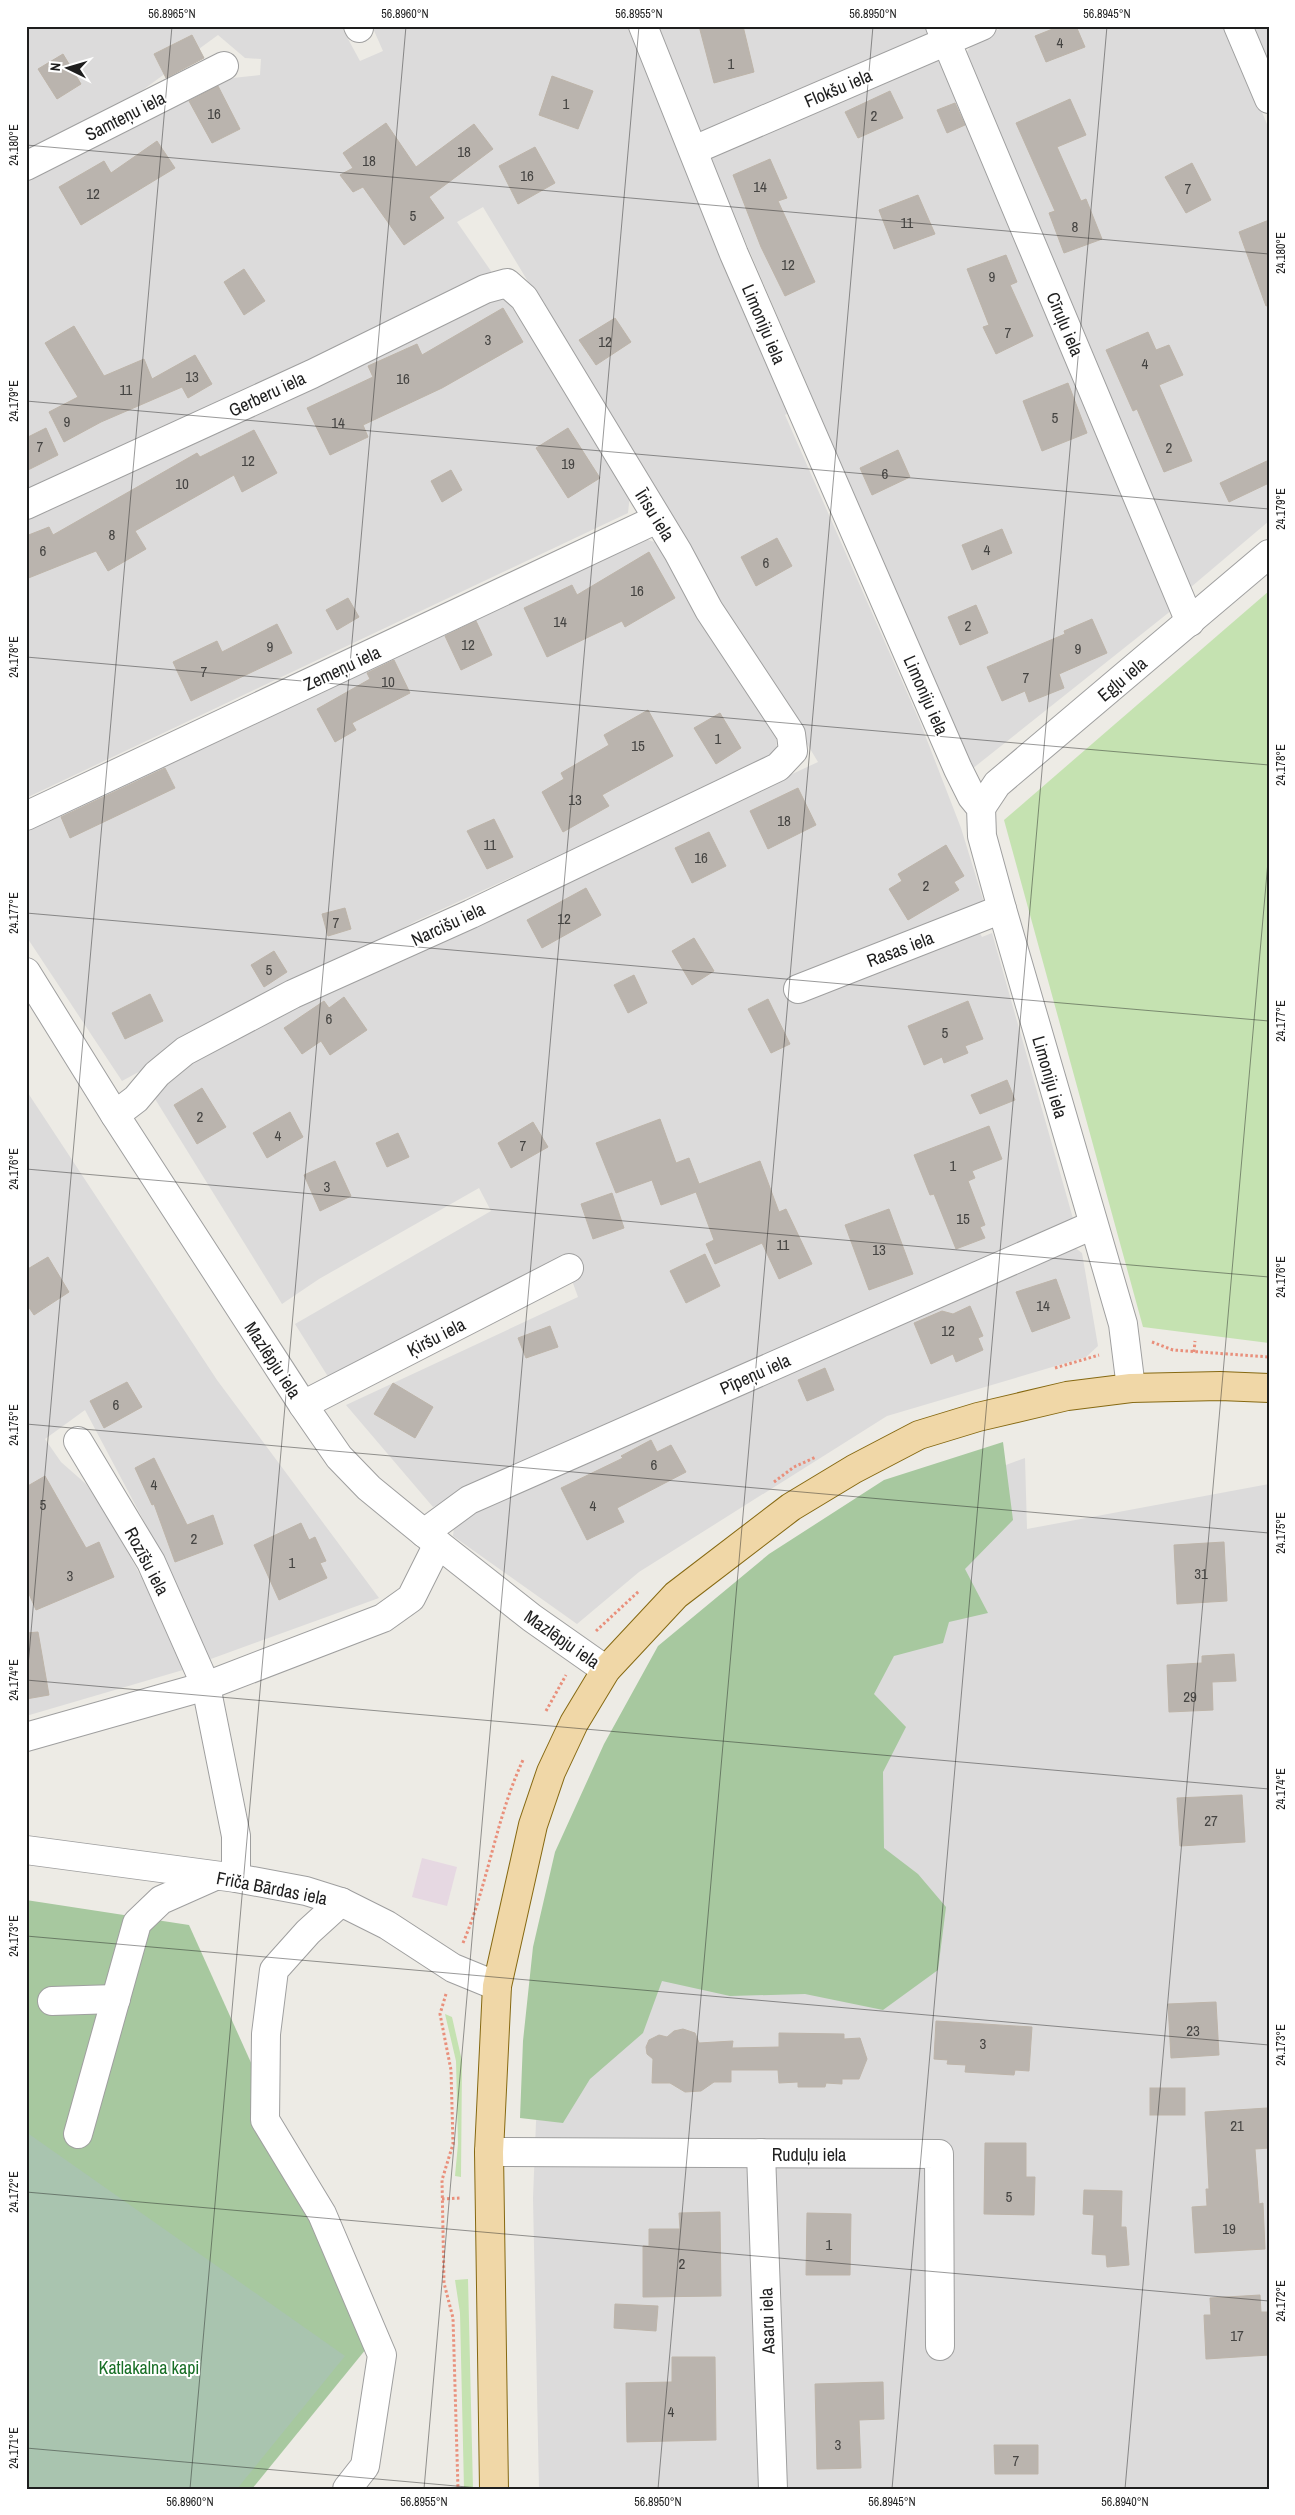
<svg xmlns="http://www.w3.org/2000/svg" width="1295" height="2515" font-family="'Archivo Narrow',sans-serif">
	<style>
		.residential { fill: #dcdbdb }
		.industrial { fill: #e6d8e2 }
		.grass { fill: #c5e2b1 }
		.forest { fill: #a7c89f }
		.cemetery { fill: #a9c4af }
		.building { fill: #bab4ae; stroke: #bdb4a9 }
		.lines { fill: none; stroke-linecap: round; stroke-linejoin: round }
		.minor-casing { stroke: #9f9f9f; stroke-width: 30 }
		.major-casing { stroke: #866912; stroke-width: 30 }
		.path { stroke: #e98f7b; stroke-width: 3; stroke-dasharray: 2.5 2.5; stroke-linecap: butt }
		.minor { stroke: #fff; stroke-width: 28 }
		.major { stroke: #f0d7a7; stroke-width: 28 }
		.ticks { fill: none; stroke: #1e1e1e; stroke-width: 1; stroke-opacity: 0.45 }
		.labels { text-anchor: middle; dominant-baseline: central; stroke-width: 4; stroke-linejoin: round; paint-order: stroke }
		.number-label { font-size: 15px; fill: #454442 }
		.street-label { font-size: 18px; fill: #1e1e1e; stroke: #fff }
		.park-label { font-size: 18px; fill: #196f27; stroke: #fff }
		.neatline { fill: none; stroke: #1e1e1e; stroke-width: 2 }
		.ticks-label { font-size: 12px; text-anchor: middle; fill: #1e1e1e }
	</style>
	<rect width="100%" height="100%" fill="#edebe5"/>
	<g class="residential">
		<polygon points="26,26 341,26 360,61 383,51 372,26 627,26 790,412 785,415 920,722 961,828 985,906 783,988 789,1001 818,991 976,926 982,937 992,933 1074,1222 433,1507 346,1405 578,1297 570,1275 332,1383 295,1324 491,1211 479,1188 319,1279 282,1304 152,1094 197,1058 420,947 818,762 483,207 457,222 493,274 113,457 26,489 26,182 223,79 260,75 261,59 245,58 218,35 140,92 26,151"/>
		<polygon points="655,26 929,26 934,36 701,138"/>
		<polygon points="1007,26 1226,26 1269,129 1269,521 1191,587 964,56 977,38"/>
		<polygon points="1250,26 1269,26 1269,71"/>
		<polygon points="942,52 1177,606 972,769 707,152"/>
		<polygon points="493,296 508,301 630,494 628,513 26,798 26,516"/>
		<polygon points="645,539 661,544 776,727 777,756 416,921 122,1081 26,936 26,828"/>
		<polygon points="26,1090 217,1380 379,1598 208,1660 147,1527 85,1410 45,1439 61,1462 86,1484 110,1520 145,1584 183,1670 26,1716"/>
		<polygon points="1074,1247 1082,1253 1098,1346 1086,1357 887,1416 639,1572 577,1624 453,1536 455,1519"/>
		<polygon points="1025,1458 1027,1529 1269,1484 1269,2489 539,2489 533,2198 536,2122 560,1896 837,1528"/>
	</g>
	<polygon class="industrial" points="422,1858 457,1867 447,1906 412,1897"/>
	<g class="grass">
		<polygon points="1269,591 1269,1343 1143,1327 1004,820"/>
		<polygon points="445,2014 452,2017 462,2061 461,2177 455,2176 458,2144 456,2061"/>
		<polygon points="468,2279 473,2489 464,2489 460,2313 455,2280"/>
	</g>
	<g class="forest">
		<polygon points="1003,1442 1013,1520 965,1569 988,1613 949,1622 943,1643 894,1656 874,1694 906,1727 883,1772 884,1848 918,1874 946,1907 938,1970 883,2010 805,1994 730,1996 662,1981 643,2033 590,2079 563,2123 520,2118 523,2041 533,1947 555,1852 604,1744 658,1646 769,1554 884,1480"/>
		<polygon points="26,1900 189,1925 375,2338 252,2489 26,2489"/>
	</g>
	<polygon class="cemetery" points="26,2132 345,2356 237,2489 26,2489"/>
	<g class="building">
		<polygon points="699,26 743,26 754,72 714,83"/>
		<polygon points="1060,26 1076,26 1085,47 1046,62 1035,36"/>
		<polygon points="192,35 204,58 166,78 154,54"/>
		<polygon points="63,54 81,84 57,99 38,69"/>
		<polygon points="552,76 593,91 578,129 539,115"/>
		<polygon points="218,86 240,129 212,143 189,101"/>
		<polygon points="890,91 903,118 858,138 845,112"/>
		<polygon points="1070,99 1086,135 1057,147 1081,201 1086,199 1102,239 1064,253 1049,213 1055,211 1016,123"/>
		<polygon points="955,103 965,125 947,133 937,110"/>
		<polygon points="386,123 416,167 474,124 493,149 429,197 444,218 404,245 363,187 353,192 340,175 353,168 343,153"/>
		<polygon points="157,141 175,168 81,225 59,187 104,161 111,173"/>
		<polygon points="535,147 555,183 518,204 499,166"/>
		<polygon points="770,159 787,198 778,201 815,282 785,296 761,247 733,175"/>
		<polygon points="1192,163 1211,200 1186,213 1165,177"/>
		<polygon points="918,195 935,234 894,249 879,210"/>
		<polygon points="1269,220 1269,305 1266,306 1239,232"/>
		<polygon points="1006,255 1017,282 1010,285 1033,336 996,354 983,327 989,325 967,269"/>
		<polygon points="244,269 265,301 244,315 224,282"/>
		<polygon points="503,308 523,342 442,388 363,425 368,437 330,455 307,408 373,377 368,366 417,344 422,355"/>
		<polygon points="615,318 631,342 596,365 579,340"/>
		<polygon points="74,326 104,376 144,359 152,379 195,355 212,384 188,398 182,387 101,422 64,442 49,412 78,397 45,343"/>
		<polygon points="1148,332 1156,350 1169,345 1183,375 1159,385 1192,461 1164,472 1137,409 1133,411 1106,350"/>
		<polygon points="1068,383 1087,433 1042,451 1023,401"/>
		<polygon points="46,428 58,455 26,471 26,438"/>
		<polygon points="568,428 600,478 568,498 536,448"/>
		<polygon points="254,430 277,473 242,492 234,475 135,531 146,549 108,571 96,551 26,579 26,536 49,527 53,535 197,453 200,457"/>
		<polygon points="898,450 910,477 872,495 860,468"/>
		<polygon points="1269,460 1269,483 1229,502 1220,483"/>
		<polygon points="451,470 462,490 442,502 431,481"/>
		<polygon points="1002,529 1012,553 972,570 962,545"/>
		<polygon points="777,538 792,566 756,586 741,557"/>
		<polygon points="649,552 675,598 625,627 622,621 547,657 524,608 572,585 577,595"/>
		<polygon points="348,598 359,617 337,630 326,610"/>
		<polygon points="976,605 988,633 960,645 948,617"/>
		<polygon points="1092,619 1107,653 1059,674 1064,688 1029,702 1025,691 1002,701 987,667 1065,634 1064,631"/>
		<polygon points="476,621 492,655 461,670 445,636"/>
		<polygon points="277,624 292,653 191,701 173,662 217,641 222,652"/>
		<polygon points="394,660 410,693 352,723 356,730 335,742 317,709 370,679 367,673"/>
		<polygon points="648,710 673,756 602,795 609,806 563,832 542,792 564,779 561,773 609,745 604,735"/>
		<polygon points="720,713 741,748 716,764 694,728"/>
		<polygon points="165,768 175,788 70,838 61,817"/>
		<polygon points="798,788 816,825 768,849 750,811"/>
		<polygon points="494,819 513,857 487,869 467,831"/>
		<polygon points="709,832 726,866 692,883 675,848"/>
		<polygon points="946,845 964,876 954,882 959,890 908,920 889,889 902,881 898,874"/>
		<polygon points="586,888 601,915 542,948 527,920"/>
		<polygon points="345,908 351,929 328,936 322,914"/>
		<polygon points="694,938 714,971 692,985 672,951"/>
		<polygon points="274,951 287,972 264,987 251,965"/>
		<polygon points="634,975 647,1003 628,1013 614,985"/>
		<polygon points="150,994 163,1021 125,1039 112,1013"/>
		<polygon points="344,997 367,1030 330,1055 321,1041 302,1054 284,1028 324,1001 329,1008"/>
		<polygon points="768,999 790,1044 771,1053 748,1009"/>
		<polygon points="968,1001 983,1039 965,1046 968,1053 944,1063 942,1057 924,1065 908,1026"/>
		<polygon points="1007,1080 1015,1100 980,1114 971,1095"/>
		<polygon points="202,1088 226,1127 197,1144 174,1105"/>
		<polygon points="290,1112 303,1137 267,1158 253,1133"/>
		<polygon points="660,1119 676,1163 689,1158 699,1184 760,1161 779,1212 786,1209 812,1264 779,1279 762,1243 715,1264 706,1244 714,1240 696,1192 661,1205 652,1180 616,1193 596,1143"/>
		<polygon points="533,1122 548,1147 511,1168 498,1143"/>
		<polygon points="989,1126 1002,1159 972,1171 975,1178 968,1181 985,1225 980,1227 985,1238 956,1249 934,1194 930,1195 914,1155"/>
		<polygon points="398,1133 409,1157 387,1167 376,1143"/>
		<polygon points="335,1161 351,1196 320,1211 304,1175"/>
		<polygon points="612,1193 624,1228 593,1239 581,1204"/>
		<polygon points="889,1209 913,1274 869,1290 845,1225"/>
		<polygon points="705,1254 720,1286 686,1303 670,1271"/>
		<polygon points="48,1257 69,1292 34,1315 26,1303 26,1270"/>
		<polygon points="1056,1279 1070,1318 1032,1332 1016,1292"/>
		<polygon points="970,1306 983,1336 978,1338 983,1350 956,1362 953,1354 931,1364 914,1323 942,1311 953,1314"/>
		<polygon points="550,1326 558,1347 526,1358 518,1338"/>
		<polygon points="825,1368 834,1390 807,1401 798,1380"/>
		<polygon points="127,1382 142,1407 104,1428 90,1401"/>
		<polygon points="393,1383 433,1407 415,1438 374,1414"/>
		<polygon points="651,1440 657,1452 671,1445 686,1472 617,1508 624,1522 587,1540 561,1488 623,1458 621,1456"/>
		<polygon points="154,1458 187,1525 213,1515 223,1544 175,1562 154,1504 152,1505 135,1468"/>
		<polygon points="45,1476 86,1548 99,1542 114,1577 36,1610 26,1587 26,1487"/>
		<polygon points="301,1523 309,1540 315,1537 326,1561 320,1563 327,1578 279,1600 254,1545"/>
		<polygon points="1224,1542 1227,1601 1177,1604 1174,1545"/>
		<polygon points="38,1632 49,1695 26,1699 26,1633"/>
		<polygon points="1234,1654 1236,1681 1212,1682 1213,1710 1169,1712 1167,1665 1202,1663 1202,1656"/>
		<polygon points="1242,1795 1245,1842 1180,1846 1177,1798"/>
		<polygon points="1216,2002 1219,2055 1171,2058 1168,2004"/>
		<polygon points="936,2021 1032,2027 1029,2071 1015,2070 1014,2075 965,2072 966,2065 947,2064 948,2060 934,2059"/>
		<polygon points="683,2029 695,2033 699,2043 733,2041 732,2048 779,2047 779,2033 844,2034 844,2039 860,2038 867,2059 859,2079 842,2079 842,2084 826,2083 825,2087 798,2087 798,2082 779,2083 778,2070 731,2070 731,2082 714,2082 701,2091 685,2092 670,2083 652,2083 653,2059 647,2054 646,2047 649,2040 659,2035 667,2037 674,2031"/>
		<rect x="1150" y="2088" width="35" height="27"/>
		<polygon points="1267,2108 1269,2148 1255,2149 1259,2204 1263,2203 1265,2249 1195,2253 1192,2207 1207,2206 1206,2189 1209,2189 1205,2112"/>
		<polygon points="985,2143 1026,2143 1026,2177 1035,2177 1034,2215 984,2214"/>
		<polygon points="1084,2190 1122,2191 1121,2227 1126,2227 1129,2265 1107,2267 1106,2255 1092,2254 1094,2215 1083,2214"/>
		<polygon points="720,2212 721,2296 643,2297 643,2246 649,2246 649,2229 680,2229 679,2213"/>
		<polygon points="807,2213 851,2214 850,2275 806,2275"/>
		<polygon points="1260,2295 1261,2312 1269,2312 1269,2355 1206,2359 1204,2315 1211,2315 1210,2298"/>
		<polygon points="615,2304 658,2306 656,2331 614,2328"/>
		<polygon points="672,2357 715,2357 716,2440 627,2442 626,2383 672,2382"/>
		<polygon points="883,2382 884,2419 859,2420 861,2468 817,2469 815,2384"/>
		<polygon points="994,2445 1038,2445 1038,2474 995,2474"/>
	</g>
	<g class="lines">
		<defs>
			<g id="minor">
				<polyline points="358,26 359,28"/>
				<polyline points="643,26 734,254 958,769 972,797 981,808 982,836 1002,909 1123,1324 1131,1388"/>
				<polyline points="940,26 1190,622"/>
				<polyline points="1238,26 1269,99"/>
				<polyline points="694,150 982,26"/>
				<polyline points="26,166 224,66"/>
				<polyline points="26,505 312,374 485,289 507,283 524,298 678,552 709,610 791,734 793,751 778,767 471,914 293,994 185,1051 157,1074 136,1099 115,1115"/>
				<polyline points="981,808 997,784 1269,554"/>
				<polyline points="26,816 657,519"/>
				<polyline points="26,972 115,1115 303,1405 339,1457 369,1488 424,1533 532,1618 606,1670"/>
				<polyline points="798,989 1002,909"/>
				<polyline points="303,1405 569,1268"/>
				<polyline points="78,1441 151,1562 206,1686 236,1836 236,1878"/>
				<polyline points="424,1533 469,1500 1093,1225"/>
				<polyline points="26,1737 206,1686 383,1618 411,1598 438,1544"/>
				<polyline points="26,1850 236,1878 306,1891 341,1902 387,1925 453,1968 497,1986"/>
				<polyline points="341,1902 308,1932 274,1970 266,2034 265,2120 322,2214 382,2355 365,2466 347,2489"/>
				<polyline points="52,2001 116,1999"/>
				<polyline points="78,2134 137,1923 161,1900 215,1876"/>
				<polyline points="489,2152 939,2154 940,2346"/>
				<polyline points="761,2153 773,2489"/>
			</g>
			<polyline id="major" points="494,2489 489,2152 497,1986 533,1825 551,1772 574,1723 606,1670 676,1595 791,1507 854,1469 919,1435 978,1417 1067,1396 1131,1388 1220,1386 1269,1388"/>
		</defs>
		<use href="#minor" class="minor-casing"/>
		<use href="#major" class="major-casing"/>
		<g class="path">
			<polyline points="1152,1342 1173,1350 1269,1357"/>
			<polyline points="1194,1352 1195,1341"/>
			<polyline points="1055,1368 1099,1355"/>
			<polyline points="774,1482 794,1467 816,1457"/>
			<polyline points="596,1631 639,1591"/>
			<polyline points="546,1711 566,1675"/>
			<path d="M 463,1943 C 488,1884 496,1818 523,1760"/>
			<polyline points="446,1994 440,2014 451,2070 453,2144 442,2180 444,2283 453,2318 458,2489"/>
			<polyline points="442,2199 460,2198"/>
		</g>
		<use href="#minor" class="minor"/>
		<use href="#major" class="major"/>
	</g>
	<path class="ticks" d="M 26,145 L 1269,254M 26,401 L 1269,509M 26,657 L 1269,765M 26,913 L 1269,1021M 26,1169 L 1269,1277M 26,1424 L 1269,1533M 26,1680 L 1269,1789M 26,1689 L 172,26M 26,1936 L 1269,2045M 26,2192 L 1269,2301M 26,2448 L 490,2489M 190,2489 L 406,26M 424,2489 L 639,26M 658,2489 L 873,26M 892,2489 L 1107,26M 1125,2489 L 1269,850"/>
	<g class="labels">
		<g class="number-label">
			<text x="1060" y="42">4</text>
			<text x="731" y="63">1</text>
			<text x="566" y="103">1</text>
			<text x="214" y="113">16</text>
			<text x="874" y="115">2</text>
			<text x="464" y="151">18</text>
			<text x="369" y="160">18</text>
			<text x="527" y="175">16</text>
			<text x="760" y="186">14</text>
			<text x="1188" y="188">7</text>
			<text x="93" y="193">12</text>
			<text x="413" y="215">5</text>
			<text x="907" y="222">11</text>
			<text x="1075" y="226">8</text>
			<text x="788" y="264">12</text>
			<text x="992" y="276">9</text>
			<text x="1008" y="332">7</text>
			<text x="488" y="339">3</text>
			<text x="605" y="341">12</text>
			<text x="1145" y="363">4</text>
			<text x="192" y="376">13</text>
			<text x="403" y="378">16</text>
			<text x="126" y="389">11</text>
			<text x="1055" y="417">5</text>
			<text x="67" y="421">9</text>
			<text x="338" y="422">14</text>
			<text x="40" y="446">7</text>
			<text x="1169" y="447">2</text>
			<text x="248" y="460">12</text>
			<text x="568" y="463">19</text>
			<text x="885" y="473">6</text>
			<text x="182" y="483">10</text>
			<text x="112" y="534">8</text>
			<text x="987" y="549">4</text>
			<text x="43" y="550">6</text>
			<text x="766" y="562">6</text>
			<text x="637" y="590">16</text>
			<text x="560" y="621">14</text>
			<text x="968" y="625">2</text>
			<text x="468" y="644">12</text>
			<text x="270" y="646">9</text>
			<text x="1078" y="648">9</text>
			<text x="204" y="671">7</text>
			<text x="1026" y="677">7</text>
			<text x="388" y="681">10</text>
			<text x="718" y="738">1</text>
			<text x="638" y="745">15</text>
			<text x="575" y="799">13</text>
			<text x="784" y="820">18</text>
			<text x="490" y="844">11</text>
			<text x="701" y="857">16</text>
			<text x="926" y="885">2</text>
			<text x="564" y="918">12</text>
			<text x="336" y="922">7</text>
			<text x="269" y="969">5</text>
			<text x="329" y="1018">6</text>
			<text x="945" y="1032">5</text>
			<text x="200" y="1116">2</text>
			<text x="278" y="1135">4</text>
			<text x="523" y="1145">7</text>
			<text x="953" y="1165">1</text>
			<text x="327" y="1186">3</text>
			<text x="963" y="1218">15</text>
			<text x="783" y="1244">11</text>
			<text x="879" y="1249">13</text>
			<text x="1043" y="1305">14</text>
			<text x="948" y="1330">12</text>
			<text x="116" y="1404">6</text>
			<text x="654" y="1464">6</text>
			<text x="154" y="1484">4</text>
			<text x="43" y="1504">5</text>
			<text x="593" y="1505">4</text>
			<text x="194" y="1538">2</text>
			<text x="292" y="1562">1</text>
			<text x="1201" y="1573">31</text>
			<text x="70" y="1575">3</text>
			<text x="1190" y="1696">29</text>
			<text x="1211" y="1820">27</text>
			<text x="1193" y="2030">23</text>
			<text x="983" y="2043">3</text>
			<text x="1237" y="2125">21</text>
			<text x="1009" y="2196">5</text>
			<text x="1229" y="2228">19</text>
			<text x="829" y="2244">1</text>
			<text x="682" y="2263">2</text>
			<text x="1237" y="2335">17</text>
			<text x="671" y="2411">4</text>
			<text x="838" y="2444">3</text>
			<text x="1016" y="2460">7</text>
		</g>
		<g class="street-label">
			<text transform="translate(838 88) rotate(-23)">Flokšu iela</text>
			<text transform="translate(125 116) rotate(-27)">Samteņu iela</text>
			<text transform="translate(764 324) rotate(67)">Limoniju iela</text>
			<text transform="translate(1065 324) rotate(67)">Cīruļu iela</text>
			<text transform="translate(267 394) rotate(-25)">Gerberu iela</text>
			<text transform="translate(655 515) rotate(58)">Īrisu iela</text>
			<text transform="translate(342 668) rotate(-25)">Zemeņu iela</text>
			<text transform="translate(1122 679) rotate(-40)">Egļu iela</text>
			<text transform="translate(926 695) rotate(66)">Limoniju iela</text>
			<text transform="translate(448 924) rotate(-25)">Narcišu iela</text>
			<text transform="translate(900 949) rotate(-21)">Rasas iela</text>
			<text transform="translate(1050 1077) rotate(74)">Limoniju iela</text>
			<text transform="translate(436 1337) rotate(-27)">Ķiršu iela</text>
			<text transform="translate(273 1360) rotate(57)">Mazlēpju iela</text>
			<text transform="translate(755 1374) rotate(-24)">Pīpeņu iela</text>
			<text transform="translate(147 1561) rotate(62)">Rozīšu iela</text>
			<text transform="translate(562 1639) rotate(35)">Mazlēpju iela</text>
			<text transform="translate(272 1888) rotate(11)">Friča Bārdas iela</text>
			<text x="809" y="2154">Ruduļu iela</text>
			<text transform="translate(767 2321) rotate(-92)">Asaru iela</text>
		</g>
		<g class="park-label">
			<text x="149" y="2367">Katlakalna kapi</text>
		</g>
	</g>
	<rect width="1295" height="2515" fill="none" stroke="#ffffff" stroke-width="55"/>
	<g transform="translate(68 68) rotate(275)" stroke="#ffffff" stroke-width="4" paint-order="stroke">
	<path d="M0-4L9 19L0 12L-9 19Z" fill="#1e1e1e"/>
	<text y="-8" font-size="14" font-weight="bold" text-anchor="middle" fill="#1e1e1e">N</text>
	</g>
	<rect x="28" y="28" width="1240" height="2460" class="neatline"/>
	<g class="ticks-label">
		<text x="172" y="18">56.8965°N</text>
		<text x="405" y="18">56.8960°N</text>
		<text x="639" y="18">56.8955°N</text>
		<text x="873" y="18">56.8950°N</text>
		<text x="1107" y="18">56.8945°N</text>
		<text transform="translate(14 145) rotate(-90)" y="4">24.180°E</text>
		<text transform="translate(1281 253) rotate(-90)" y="4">24.180°E</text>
		<text transform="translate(14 401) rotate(-90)" y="4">24.179°E</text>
		<text transform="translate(1281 509) rotate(-90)" y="4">24.179°E</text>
		<text transform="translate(14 657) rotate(-90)" y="4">24.178°E</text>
		<text transform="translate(1281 765) rotate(-90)" y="4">24.178°E</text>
		<text transform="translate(14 913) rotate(-90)" y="4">24.177°E</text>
		<text transform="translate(1281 1021) rotate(-90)" y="4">24.177°E</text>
		<text transform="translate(14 1169) rotate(-90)" y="4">24.176°E</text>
		<text transform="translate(1281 1277) rotate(-90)" y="4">24.176°E</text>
		<text transform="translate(14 1425) rotate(-90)" y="4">24.175°E</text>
		<text transform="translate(1281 1533) rotate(-90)" y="4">24.175°E</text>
		<text transform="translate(14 1680) rotate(-90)" y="4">24.174°E</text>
		<text transform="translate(1281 1789) rotate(-90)" y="4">24.174°E</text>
		<text transform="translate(14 1936) rotate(-90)" y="4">24.173°E</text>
		<text transform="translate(1281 2045) rotate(-90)" y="4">24.173°E</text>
		<text transform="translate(14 2192) rotate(-90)" y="4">24.172°E</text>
		<text transform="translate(1281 2301) rotate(-90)" y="4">24.172°E</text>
		<text transform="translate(14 2448) rotate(-90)" y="4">24.171°E</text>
		<text x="190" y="2506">56.8960°N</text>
		<text x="424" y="2506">56.8955°N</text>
		<text x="658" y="2506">56.8950°N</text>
		<text x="892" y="2506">56.8945°N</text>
		<text x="1125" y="2506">56.8940°N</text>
	</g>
</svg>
